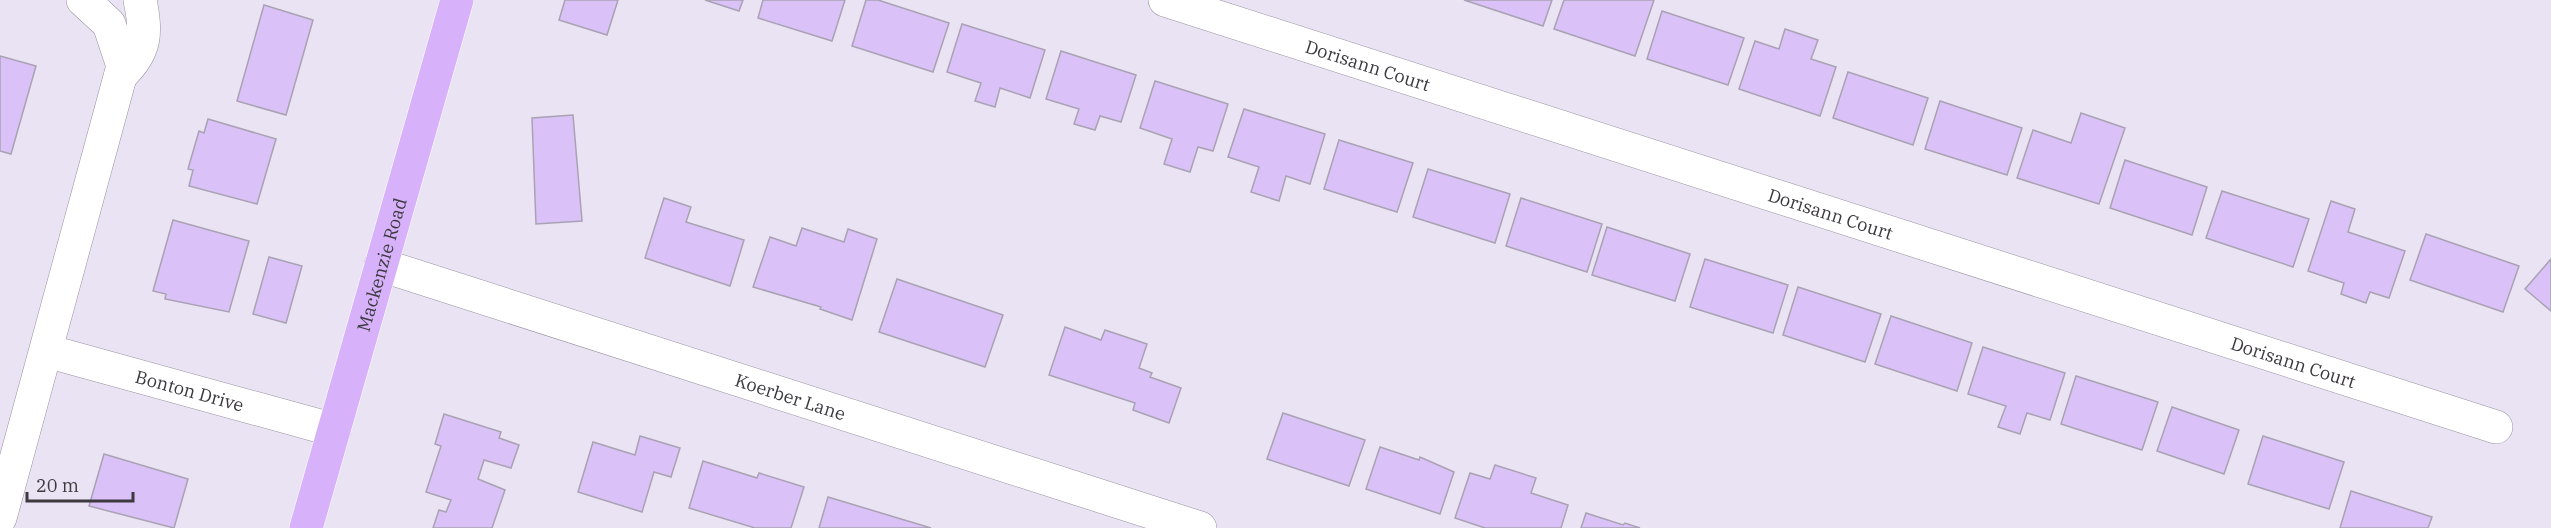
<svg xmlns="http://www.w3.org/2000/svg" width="2551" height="528" font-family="'IBM Plex Serif',serif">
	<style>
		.building { fill: #dac2f8; stroke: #a9a2b2; stroke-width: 1.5 }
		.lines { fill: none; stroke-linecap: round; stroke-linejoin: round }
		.minor-casing { stroke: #9992a1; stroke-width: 34 }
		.major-casing { stroke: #fff; stroke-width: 34 }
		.minor { stroke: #fff; stroke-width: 33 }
		.major { stroke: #d7b2fb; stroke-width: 33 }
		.labels { text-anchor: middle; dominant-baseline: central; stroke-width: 4.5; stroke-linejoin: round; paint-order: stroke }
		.street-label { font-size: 18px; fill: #3c393f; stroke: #eae3f4 }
	</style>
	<rect width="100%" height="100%" fill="#eae3f4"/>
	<g class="building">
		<polygon points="565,0 618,0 607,35 559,20"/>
		<polygon points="705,0 743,0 739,11"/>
		<polygon points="763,0 845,0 832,41 758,18"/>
		<polygon points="866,0 878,0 949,23 933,72 852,46"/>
		<polygon points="1464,0 1552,0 1543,26"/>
		<polygon points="1564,0 1654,0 1635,56 1554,29"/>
		<polygon points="264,5 313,20 286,115 237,101"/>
		<polygon points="1662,11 1744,38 1728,85 1647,59"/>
		<polygon points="962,24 1045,50 1030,98 1000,88 995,107 975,101 981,83 947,72"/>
		<polygon points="1785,29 1818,40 1811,59 1836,67 1820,116 1739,89 1755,41 1779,49"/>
		<polygon points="1061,51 1136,75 1121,122 1100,116 1095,130 1074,124 1079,109 1046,99"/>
		<polygon points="0,56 36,66 11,154 0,151"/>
		<polygon points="1848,72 1928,98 1913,145 1833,118"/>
		<polygon points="1155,81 1228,104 1213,151 1198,147 1190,172 1164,164 1172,139 1140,128"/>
		<polygon points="1940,101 2022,128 2007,175 1925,149"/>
		<polygon points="1244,109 1325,134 1310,184 1286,176 1279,201 1251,192 1259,167 1228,157"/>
		<polygon points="2081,113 2125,128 2099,204 2017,178 2033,130 2071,143"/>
		<polygon points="573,115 582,221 536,224 532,118"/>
		<polygon points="208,119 276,139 257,204 189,186 193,170 188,169 199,131 204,133"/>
		<polygon points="1339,140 1413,163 1397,212 1324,189"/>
		<polygon points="2125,160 2207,187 2192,235 2110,208"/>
		<polygon points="1428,169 1510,194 1495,243 1413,217"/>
		<polygon points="2222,191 2309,219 2293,267 2206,238"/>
		<polygon points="664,198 691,207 686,222 744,240 730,286 645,258"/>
		<polygon points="1521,198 1602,224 1587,272 1506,246"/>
		<polygon points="2331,201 2355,209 2348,232 2405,251 2389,298 2370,292 2366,303 2341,294 2344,283 2308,271"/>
		<polygon points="173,220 249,241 229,312 165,299 166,294 153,291"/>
		<polygon points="1607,227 1690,254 1675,301 1592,275"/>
		<polygon points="802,228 844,242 848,229 877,239 852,320 820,309 821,307 753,287 770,237 796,246"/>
		<polygon points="2426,234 2519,266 2503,312 2410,280"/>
		<polygon points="269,257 302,266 286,323 253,314"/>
		<polygon points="1705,259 1788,285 1773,333 1690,307"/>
		<polygon points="2551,259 2551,311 2525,289"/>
		<polygon points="897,279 1003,315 985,367 879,332"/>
		<polygon points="1798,287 1881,314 1865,362 1783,335"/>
		<polygon points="1891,316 1972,343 1957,391 1875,364"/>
		<polygon points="1065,327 1101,340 1105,330 1147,344 1139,368 1152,373 1150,377 1181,388 1169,423 1133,410 1135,403 1049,375"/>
		<polygon points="1983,347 2065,373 2050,420 2027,413 2020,434 1998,427 2006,406 1968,394"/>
		<polygon points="2076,376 2158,402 2142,450 2061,424"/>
		<polygon points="2172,407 2239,430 2224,474 2157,451"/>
		<polygon points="1283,413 1365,440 1349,486 1267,459"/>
		<polygon points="444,414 501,432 499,438 519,445 511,468 484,460 478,479 505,490 492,528 433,528 439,510 446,512 451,500 426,492 441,446 435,444"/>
		<polygon points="640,436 680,448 671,477 654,472 642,512 578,492 593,442 635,455"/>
		<polygon points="2263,436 2344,462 2329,509 2248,484"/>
		<polygon points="1380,447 1419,460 1420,457 1454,472 1440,514 1366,489"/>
		<polygon points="104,454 188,479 174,528 89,506"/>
		<polygon points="703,461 757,478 759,473 804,487 791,528 755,528 689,508"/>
		<polygon points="1495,465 1536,478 1531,493 1568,505 1561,528 1485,528 1455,518 1470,473 1490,479"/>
		<polygon points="2351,491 2432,517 2428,528 2340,528"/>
		<polygon points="828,497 931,528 819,528"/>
		<polygon points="1586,513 1623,525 1625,523 1640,528 1581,528"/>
	</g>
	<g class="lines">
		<defs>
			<g id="minor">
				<path id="s1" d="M 1165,0 L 2496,427"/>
				<path d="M 121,75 C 146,51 147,33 140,0"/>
				<path id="s2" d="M 381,265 L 1200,528"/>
				<path id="s3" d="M 47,351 L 334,430"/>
				<polyline points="0,518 123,66 109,24 83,0"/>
			</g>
			<g id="major">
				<path id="s4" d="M 306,528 L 457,0"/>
			</g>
		</defs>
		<use href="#minor" class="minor-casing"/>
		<use href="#major" class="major-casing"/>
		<use href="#minor" class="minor"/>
		<use href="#major" class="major"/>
	</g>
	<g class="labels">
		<g class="street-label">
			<text stroke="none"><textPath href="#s1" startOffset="213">Dorisann Court</textPath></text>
			<text stroke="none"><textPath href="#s1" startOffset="699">Dorisann Court</textPath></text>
			<text stroke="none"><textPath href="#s4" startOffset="274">Mackenzie Road</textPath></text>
			<text stroke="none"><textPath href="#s1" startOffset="1185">Dorisann Court</textPath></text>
			<text stroke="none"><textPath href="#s3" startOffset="148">Bonton Drive</textPath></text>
			<text stroke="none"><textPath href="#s2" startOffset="430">Koerber Lane</textPath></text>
		</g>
	</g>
	<path d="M27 492v9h106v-9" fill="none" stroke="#3c393f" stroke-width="3"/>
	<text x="36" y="492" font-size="18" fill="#3c393f" stroke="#eae3f4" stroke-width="4.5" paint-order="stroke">20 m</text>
</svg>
